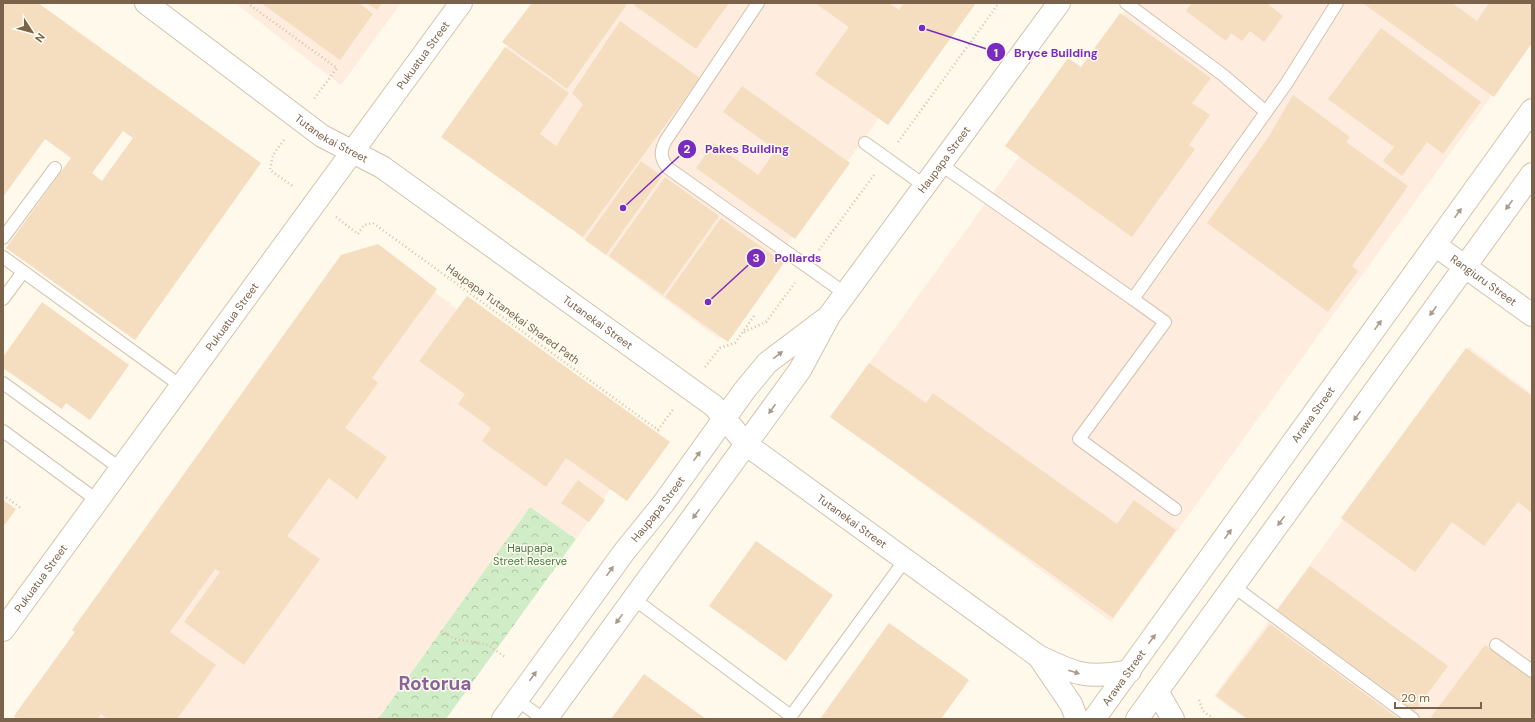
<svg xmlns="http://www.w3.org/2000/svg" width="1535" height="722" font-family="'DM Sans',sans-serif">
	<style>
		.commercial { fill: #feecde }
		.forest { fill: url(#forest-crowns) }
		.building { fill: #f5ddc0; fill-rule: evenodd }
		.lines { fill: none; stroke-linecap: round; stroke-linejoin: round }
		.service-casing { stroke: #d2c3ae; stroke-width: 14 }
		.minor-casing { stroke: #d2c3ae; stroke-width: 24 }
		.secondary-casing { stroke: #d5c4ac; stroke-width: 24 }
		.path { stroke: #dbc0a2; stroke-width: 2.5; stroke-dasharray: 1 3; stroke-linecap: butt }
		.service { stroke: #fff; stroke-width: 12 }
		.minor { stroke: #fff; stroke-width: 22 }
		.secondary { stroke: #fff; stroke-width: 22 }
		.oneway { fill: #a99a8a }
		.labels { text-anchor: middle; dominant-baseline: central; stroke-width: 3; stroke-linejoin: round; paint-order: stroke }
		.street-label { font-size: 11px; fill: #7b634b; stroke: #fffcf2 }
		.park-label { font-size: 11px; fill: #477b3f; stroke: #fffcf2 }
		.town-label { font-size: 19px; font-weight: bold; fill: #8c6396; stroke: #fffcf2 }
		.leader { fill: none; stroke: #7b2cbf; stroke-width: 1.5 }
		.callout-dot { fill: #7b2cbf; stroke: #fffcf2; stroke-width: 1.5 }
		.mark-label { font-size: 12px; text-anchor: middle; font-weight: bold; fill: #fff }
		.callout-label { font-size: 12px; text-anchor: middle; font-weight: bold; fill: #7b2cbf; stroke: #fffcf2; stroke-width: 3; stroke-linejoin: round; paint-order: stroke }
	</style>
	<defs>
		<pattern id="forest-crowns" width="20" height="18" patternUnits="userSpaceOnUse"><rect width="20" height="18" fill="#d1edc7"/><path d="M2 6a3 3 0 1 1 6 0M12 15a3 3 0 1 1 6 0" fill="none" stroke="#afc4a4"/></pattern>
	</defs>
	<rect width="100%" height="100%" fill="#fef9ea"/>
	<g class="commercial">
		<polygon points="235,3 401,3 341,85"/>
		<polygon points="539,3 962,3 719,339 455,143 451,124"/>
		<polygon points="1131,3 1532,3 1532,40 1111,622 831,416"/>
		<polygon points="376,249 641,445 576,539 530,507 378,719 14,719 352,255"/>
		<polygon points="1469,347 1532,394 1532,719 1246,719 1214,696"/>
	</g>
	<polygon class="forest" points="530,507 576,539 446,719 378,719"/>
	<g class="building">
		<path d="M 3,3 L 38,3 L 261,163 L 135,340 L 6,248 L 71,158 L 45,139 L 3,197 ZM 123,131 L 133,138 L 102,181 L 92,173 Z"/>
		<polygon points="261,3 359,3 373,14 340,60"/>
		<polygon points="366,3 382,3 377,10"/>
		<polygon points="532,3 628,3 567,89 502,42"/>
		<polygon points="635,3 729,3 696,49 634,5"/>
		<polygon points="815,3 889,3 899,10 904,3 976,3 888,125 815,74 849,27"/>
		<polygon points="1189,3 1267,3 1283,16 1264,42 1250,31 1242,41 1231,33 1226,41 1186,11 1191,4"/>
		<polygon points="1365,3 1452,3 1477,21 1489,3 1532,3 1532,43 1494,97 1364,4"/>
		<polygon points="1120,13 1211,78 1192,103 1210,115 1189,145 1195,149 1132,237 1005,146 1068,58 1081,67"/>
		<polygon points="620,21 700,78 583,237 441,137 505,47 569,93 540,134 556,146 583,104 572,93"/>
		<polygon points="1381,28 1481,102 1443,154 1427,142 1402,176 1383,161 1394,147 1328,99"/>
		<polygon points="742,86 850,163 795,239 696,168 714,143 758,175 776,150 723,112"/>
		<polygon points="1293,95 1350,137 1346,142 1408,186 1352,266 1358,271 1328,312 1207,223 1268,138"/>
		<polygon points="641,161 662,176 606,255 585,240"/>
		<polygon points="665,177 719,216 663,295 609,256"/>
		<polygon points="721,218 784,263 728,342 665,297"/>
		<polygon points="378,244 437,289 372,378 378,383 345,428 387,457 357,499 329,478 287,536 320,559 244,665 184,622 220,572 215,569 170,632 216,665 177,719 107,719 101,714 97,719 18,719 14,716 75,632 72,630 341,255"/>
		<polygon points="467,296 670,442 627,501 566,458 546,487 482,441 491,428 458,404 465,394 419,361"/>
		<polygon points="42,302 129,365 90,420 66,403 62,409 3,368 3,357"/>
		<polygon points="1466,348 1532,396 1532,513 1518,502 1484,546 1452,522 1415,572 1341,518"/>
		<polygon points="869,363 926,403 933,393 1117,524 1134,500 1176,530 1113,618 830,417"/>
		<polygon points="578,480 605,500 589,522 561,503"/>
		<polygon points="3,500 16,509 3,527"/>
		<polygon points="756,541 833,595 786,661 709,606"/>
		<polygon points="1310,566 1448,666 1415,711 1277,610"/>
		<polygon points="889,623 969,680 941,719 820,719"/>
		<polygon points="1270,624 1330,668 1399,719 1248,719 1216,696"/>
		<polygon points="1485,645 1532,679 1532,719 1434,719 1431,717"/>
		<polygon points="644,674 706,719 611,719"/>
	</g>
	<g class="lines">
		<defs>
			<g id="service">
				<path d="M 758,3 L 666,140 C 660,151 660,158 668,168 L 846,294"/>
				<polyline points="1126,3 1223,75 1266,112"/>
				<polyline points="865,143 925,186"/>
				<polyline points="940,164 1133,299 1286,84 1337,3"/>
				<polyline points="3,238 55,168"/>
				<polyline points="3,257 181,386"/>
				<polyline points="3,299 23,272"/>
				<polyline points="1133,299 1165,322 1079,439 1175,509"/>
				<polyline points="3,383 121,469"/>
				<polyline points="3,431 98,501"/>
				<polyline points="1233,586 1413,719"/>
				<polyline points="634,599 791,716 905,560"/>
				<polyline points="1496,645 1532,671"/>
				<polyline points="516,699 543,719"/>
			</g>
			<g id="minor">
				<path id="s1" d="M 146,3 L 322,136 L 382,167 L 714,406 L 747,445 L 758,453 L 1038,656 C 1077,675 1087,679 1130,671"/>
				<path id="s2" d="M 1435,245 L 1532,315"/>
				<polyline points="1039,657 1071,704 1077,719"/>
				<polyline points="1157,691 1173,719"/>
				<path id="s3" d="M 503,719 L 624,552 L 663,504 L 744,391 L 767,363 L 824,320"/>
				<path id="s4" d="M 546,719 L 800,370 L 829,316 L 1059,3"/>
			</g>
			<g id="secondary">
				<path id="s5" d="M 3,630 L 461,3"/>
				<path id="s6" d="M 1094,719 L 1532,110"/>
				<polyline points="1137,719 1532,174"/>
			</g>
		</defs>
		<use href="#service" class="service-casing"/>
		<use href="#minor" class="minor-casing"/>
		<use href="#secondary" class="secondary-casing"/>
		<g class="path">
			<polyline points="247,3 337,68 314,99"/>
			<polyline points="284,140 273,155 270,170 294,187"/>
			<polyline points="898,142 999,3"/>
			<polyline points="336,217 358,234 364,225 373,223 658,430 674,408"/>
			<polyline points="819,250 874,175"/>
			<polyline points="744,332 766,322 795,283"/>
			<polyline points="705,367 720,348 735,343 754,316"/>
			<polyline points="3,495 22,509"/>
			<path d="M 441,631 C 461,645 470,638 489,646 C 495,649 500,654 505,657"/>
			<polyline points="1199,700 1203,711 1214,719"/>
			<polyline points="378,718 379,719"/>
		</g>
		<use href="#service" class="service"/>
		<use href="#minor" class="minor"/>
		<use href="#secondary" class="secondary"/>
	</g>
	<defs><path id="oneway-solid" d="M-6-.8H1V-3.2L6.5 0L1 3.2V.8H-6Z"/></defs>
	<g class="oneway">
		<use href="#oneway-solid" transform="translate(1509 205) rotate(126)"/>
		<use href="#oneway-solid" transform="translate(1458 213) rotate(-54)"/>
		<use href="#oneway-solid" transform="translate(1433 311) rotate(126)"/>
		<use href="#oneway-solid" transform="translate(1378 325) rotate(-54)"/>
		<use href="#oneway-solid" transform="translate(778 355) rotate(-37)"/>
		<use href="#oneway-solid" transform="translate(772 409) rotate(125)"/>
		<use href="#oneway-solid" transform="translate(1357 416) rotate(126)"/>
		<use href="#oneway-solid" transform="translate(697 456) rotate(-55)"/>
		<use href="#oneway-solid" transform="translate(696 514) rotate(126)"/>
		<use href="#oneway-solid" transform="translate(1281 521) rotate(126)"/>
		<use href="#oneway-solid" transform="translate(1228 534) rotate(-54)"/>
		<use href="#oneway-solid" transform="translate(610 571) rotate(-54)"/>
		<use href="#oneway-solid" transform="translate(619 619) rotate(126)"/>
		<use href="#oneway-solid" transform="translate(1152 639) rotate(-54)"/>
		<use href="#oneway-solid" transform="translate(1074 672) rotate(18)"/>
		<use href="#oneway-solid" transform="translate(533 676) rotate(-54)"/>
	</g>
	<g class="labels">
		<g class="street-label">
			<text stroke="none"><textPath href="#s5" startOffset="712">Pukuatua Street</textPath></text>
			<text stroke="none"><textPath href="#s1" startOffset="230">Tutanekai Street</textPath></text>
			<text stroke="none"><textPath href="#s4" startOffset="687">Haupapa Street</textPath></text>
			<text stroke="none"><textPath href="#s2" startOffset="60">Rangiuru Street</textPath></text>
			<text transform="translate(513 314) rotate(36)">Haupapa Tutanekai Shared Path</text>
			<text stroke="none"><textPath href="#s5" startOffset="388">Pukuatua Street</textPath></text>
			<text stroke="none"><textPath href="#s1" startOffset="554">Tutanekai Street</textPath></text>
			<text stroke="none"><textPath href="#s6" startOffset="375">Arawa Street</textPath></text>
			<text stroke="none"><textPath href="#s3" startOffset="261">Haupapa Street</textPath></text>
			<text stroke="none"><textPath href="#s1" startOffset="878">Tutanekai Street</textPath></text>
			<text stroke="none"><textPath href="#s5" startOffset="64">Pukuatua Street</textPath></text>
			<text stroke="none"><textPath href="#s6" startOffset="51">Arawa Street</textPath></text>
		</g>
		<g class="park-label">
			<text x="530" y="548">Haupapa<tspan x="530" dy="13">Street Reserve</tspan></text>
		</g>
		<g class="town-label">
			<text x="435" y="683">Rotorua</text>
		</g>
	</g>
	<path class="leader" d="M922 28L996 52M623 208L687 149M708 302L756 258"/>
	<g class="callout-dot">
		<circle cx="922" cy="28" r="4"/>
		<circle cx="623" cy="208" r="4"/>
		<circle cx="708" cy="302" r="4"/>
		<circle cx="996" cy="52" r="10"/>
		<circle cx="687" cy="149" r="10"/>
		<circle cx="756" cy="258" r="10"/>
	</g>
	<g class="mark-label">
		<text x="996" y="57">1</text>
		<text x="687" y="153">2</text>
		<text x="756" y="262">3</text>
	</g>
	<g class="callout-label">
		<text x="1056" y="57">Bryce Building</text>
		<text x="747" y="153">Pakes Building</text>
		<text x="798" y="262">Pollards</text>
	</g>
	<rect width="1535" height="722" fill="none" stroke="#7b634b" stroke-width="8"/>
	<g transform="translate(32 32) rotate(126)" stroke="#fffcf2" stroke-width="3" paint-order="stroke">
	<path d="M0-3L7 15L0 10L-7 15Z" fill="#7b634b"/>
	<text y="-6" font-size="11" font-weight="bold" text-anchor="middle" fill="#7b634b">N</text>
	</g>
	<path d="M1395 702v6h86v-6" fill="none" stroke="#7b634b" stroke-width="2"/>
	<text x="1401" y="702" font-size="12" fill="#7b634b" stroke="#fffcf2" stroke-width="3" paint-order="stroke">20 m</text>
</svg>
